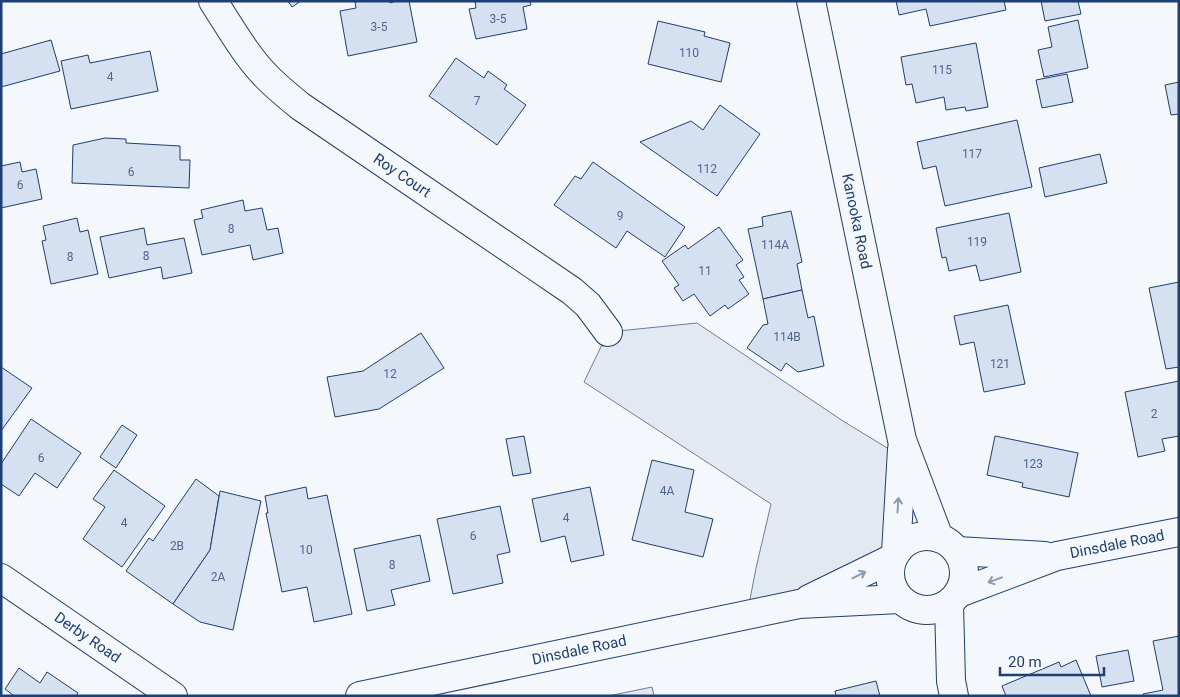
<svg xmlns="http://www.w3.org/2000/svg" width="1180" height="697" font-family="Roboto,sans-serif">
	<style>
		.green { fill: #e3e9f0; stroke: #687fa3 }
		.parking { fill: #e3e8f0; stroke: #687fa3 }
		.building { fill: #d5e0f0; stroke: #1d3f73 }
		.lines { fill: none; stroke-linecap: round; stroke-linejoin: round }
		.minor-casing { stroke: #1d3f73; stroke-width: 30 }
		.minor { stroke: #f4f7fb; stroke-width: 28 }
		.oneway { stroke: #889bb7 }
		.labels { text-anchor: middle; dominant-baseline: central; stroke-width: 4; stroke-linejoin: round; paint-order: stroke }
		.number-label { font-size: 12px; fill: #4b6792 }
		.street-label { font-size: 15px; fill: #1d3f73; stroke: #f4f7fb }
	</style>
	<rect width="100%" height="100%" fill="#f4f7fb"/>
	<polygon class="green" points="697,323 843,421 902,457 896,553 747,615 756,568 771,504 584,382 608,332"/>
	<polygon class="parking" points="652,687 654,696 608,696"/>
	<g class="building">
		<polygon points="288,1 301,1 292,7"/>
		<polygon points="361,1 390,1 390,3 396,1 409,1 417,42 348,56 340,11 356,8 355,2"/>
		<polygon points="475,1 530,1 531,5 523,7 527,29 476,39 469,9 476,8"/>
		<polygon points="896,1 1004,1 1006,10 930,26 926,9 899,15"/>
		<polygon points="1041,1 1078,1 1081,14 1045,21"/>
		<polygon points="1078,20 1088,68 1044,77 1038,50 1052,47 1048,27"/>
		<polygon points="658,21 705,32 704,36 730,43 721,82 648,64"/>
		<polygon points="51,40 60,71 1,87 1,54"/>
		<polygon points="976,43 988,107 966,111 965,107 946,110 944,97 916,103 912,84 906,85 901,57"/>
		<polygon points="150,51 158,91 71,109 61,61 88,55 90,63"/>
		<polygon points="456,58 484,78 488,71 507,85 504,89 526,105 497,145 429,96"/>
		<polygon points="1067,74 1073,102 1042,108 1036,80"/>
		<polygon points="1179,82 1179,114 1171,115 1165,85"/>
		<polygon points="720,105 760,134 717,196 640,142 691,121 703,130"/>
		<polygon points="1017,120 1032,187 945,206 936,166 923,169 917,142"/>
		<polygon points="105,138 126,139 126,143 180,146 180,160 190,160 189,188 72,183 73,145"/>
		<polygon points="1100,154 1107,183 1045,197 1039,168"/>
		<polygon points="20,162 22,172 36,169 42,199 1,208 1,166"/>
		<polygon points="593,162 685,227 665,257 627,231 616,248 554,205 575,176 581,179"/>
		<polygon points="243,200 245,211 262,208 267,230 278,228 283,253 253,260 250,245 202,255 194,220 203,218 201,210"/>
		<polygon points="791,211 802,262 797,264 802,290 763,299 748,229 763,226 762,217"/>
		<polygon points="1009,213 1021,272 980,281 976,265 949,271 946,257 942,258 936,228"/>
		<polygon points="77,218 80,232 88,230 98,274 51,284 42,241 46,240 43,226"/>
		<polygon points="719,227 743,260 736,265 744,277 739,280 749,294 728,309 725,305 710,316 694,294 683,301 674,288 679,285 662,261 685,245 688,249"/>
		<polygon points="144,228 147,245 184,238 192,273 163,279 161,267 109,278 100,237"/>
		<polygon points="1179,282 1179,367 1166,369 1149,288"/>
		<polygon points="802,290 808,318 814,316 824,366 798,372 786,363 781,371 747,348 763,325 768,324 763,299"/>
		<polygon points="1008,305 1025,384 984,392 974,342 960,345 954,316"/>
		<polygon points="421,333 444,368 379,409 335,417 327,377 363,371"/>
		<polygon points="1,367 32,388 1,431"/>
		<polygon points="1179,381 1179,436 1162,439 1165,451 1138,457 1125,392"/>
		<polygon points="31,419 81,453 57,488 35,473 19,496 1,484 1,464"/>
		<polygon points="122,425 137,435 116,468 100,457"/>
		<polygon points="524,436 531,473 513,476 506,439"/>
		<polygon points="995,436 1078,453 1069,497 1022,487 1023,483 987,475"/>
		<polygon points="652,460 694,470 685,512 713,519 703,557 632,540"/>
		<polygon points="114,470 165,506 122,567 83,539 105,507 93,499"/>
		<polygon points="196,479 219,496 210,550 173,604 126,571 149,538 153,541"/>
		<polygon points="306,487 308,499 327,495 352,614 314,622 307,587 282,592 266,513 268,513 265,496"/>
		<polygon points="590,487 604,555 571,562 565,536 541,542 532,499"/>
		<polygon points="220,491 261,501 233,630 200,622 173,604 210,550"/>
		<polygon points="500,506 510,552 497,555 503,583 453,594 437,519"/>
		<polygon points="420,535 430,581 391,590 395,605 367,611 354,549"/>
		<polygon points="1179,636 1179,696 1144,696 1143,694 1163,690 1153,641"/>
		<polygon points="1128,650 1134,681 1102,687 1096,656"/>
		<polygon points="1076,660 1091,696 1006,696 1002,686 1059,662 1061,667"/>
		<polygon points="19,668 40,683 47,672 78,693 76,696 12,696 13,695 5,689"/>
		<polygon points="876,681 880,696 836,696 835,691"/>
	</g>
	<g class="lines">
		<defs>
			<g id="minor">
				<path id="s1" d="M 213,1 C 230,27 246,56 268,78 C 278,88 289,97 300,106 L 572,291 L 588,305 L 608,332"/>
				<path id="s2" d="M 811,1 L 902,440 L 939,538"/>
				<circle cx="927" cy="573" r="37"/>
				<polyline points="957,551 1045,556"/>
				<polyline points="896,553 902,449"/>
				<path id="s3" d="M 1,578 L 173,696"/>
				<path id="s4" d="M 959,593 L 1057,556 L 1179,532"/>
				<polyline points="809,599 893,558"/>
				<polyline points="949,604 951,681 954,696"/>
				<path id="s5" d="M 360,696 L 799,604 L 900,599"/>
			</g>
		</defs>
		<use href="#minor" class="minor-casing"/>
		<use href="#minor" class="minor"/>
	</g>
	<defs><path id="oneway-shaft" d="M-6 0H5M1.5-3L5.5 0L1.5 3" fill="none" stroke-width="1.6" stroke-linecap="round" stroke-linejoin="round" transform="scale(1.25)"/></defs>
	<g class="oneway">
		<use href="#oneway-shaft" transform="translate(898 505) rotate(-86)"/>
		<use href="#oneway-shaft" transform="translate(859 575) rotate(-26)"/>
		<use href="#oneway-shaft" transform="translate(995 580) rotate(160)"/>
	</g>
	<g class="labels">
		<g class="number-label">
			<text x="498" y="19">3-5</text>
			<text x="379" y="27">3-5</text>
			<text x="689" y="53">110</text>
			<text x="942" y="70">115</text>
			<text x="110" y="77">4</text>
			<text x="477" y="101">7</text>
			<text x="972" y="154">117</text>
			<text x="707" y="169">112</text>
			<text x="131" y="172">6</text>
			<text x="20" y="185">6</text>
			<text x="620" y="216">9</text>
			<text x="231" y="229">8</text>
			<text x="977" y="242">119</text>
			<text x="775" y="245">114A</text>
			<text x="146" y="256">8</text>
			<text x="70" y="257">8</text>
			<text x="705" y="271">11</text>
			<text x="787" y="337">114B</text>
			<text x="1000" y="364">121</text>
			<text x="390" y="374">12</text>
			<text x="1154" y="414">2</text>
			<text x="41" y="458">6</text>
			<text x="1033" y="464">123</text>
			<text x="667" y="491">4A</text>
			<text x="566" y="518">4</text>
			<text x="124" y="523">4</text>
			<text x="473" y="536">6</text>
			<text x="177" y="546">2B</text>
			<text x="306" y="550">10</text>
			<text x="392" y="565">8</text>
			<text x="218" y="577">2A</text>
		</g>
		<g class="street-label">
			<text stroke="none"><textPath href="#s1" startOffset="261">Roy Court</textPath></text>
			<text stroke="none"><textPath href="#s2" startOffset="225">Kanooka Road</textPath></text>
			<text stroke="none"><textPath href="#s4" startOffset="166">Dinsdale Road</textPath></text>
			<text stroke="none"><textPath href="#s3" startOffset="105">Derby Road</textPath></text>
			<text stroke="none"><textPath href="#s5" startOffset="224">Dinsdale Road</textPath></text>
		</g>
	</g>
	<rect width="1180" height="697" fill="none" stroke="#1d3f73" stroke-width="5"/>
	<path d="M1000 667v8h104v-8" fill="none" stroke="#1d3f73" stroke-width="2.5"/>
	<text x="1008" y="667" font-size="15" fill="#1d3f73" stroke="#f4f7fb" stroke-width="4" paint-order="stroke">20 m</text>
</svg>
